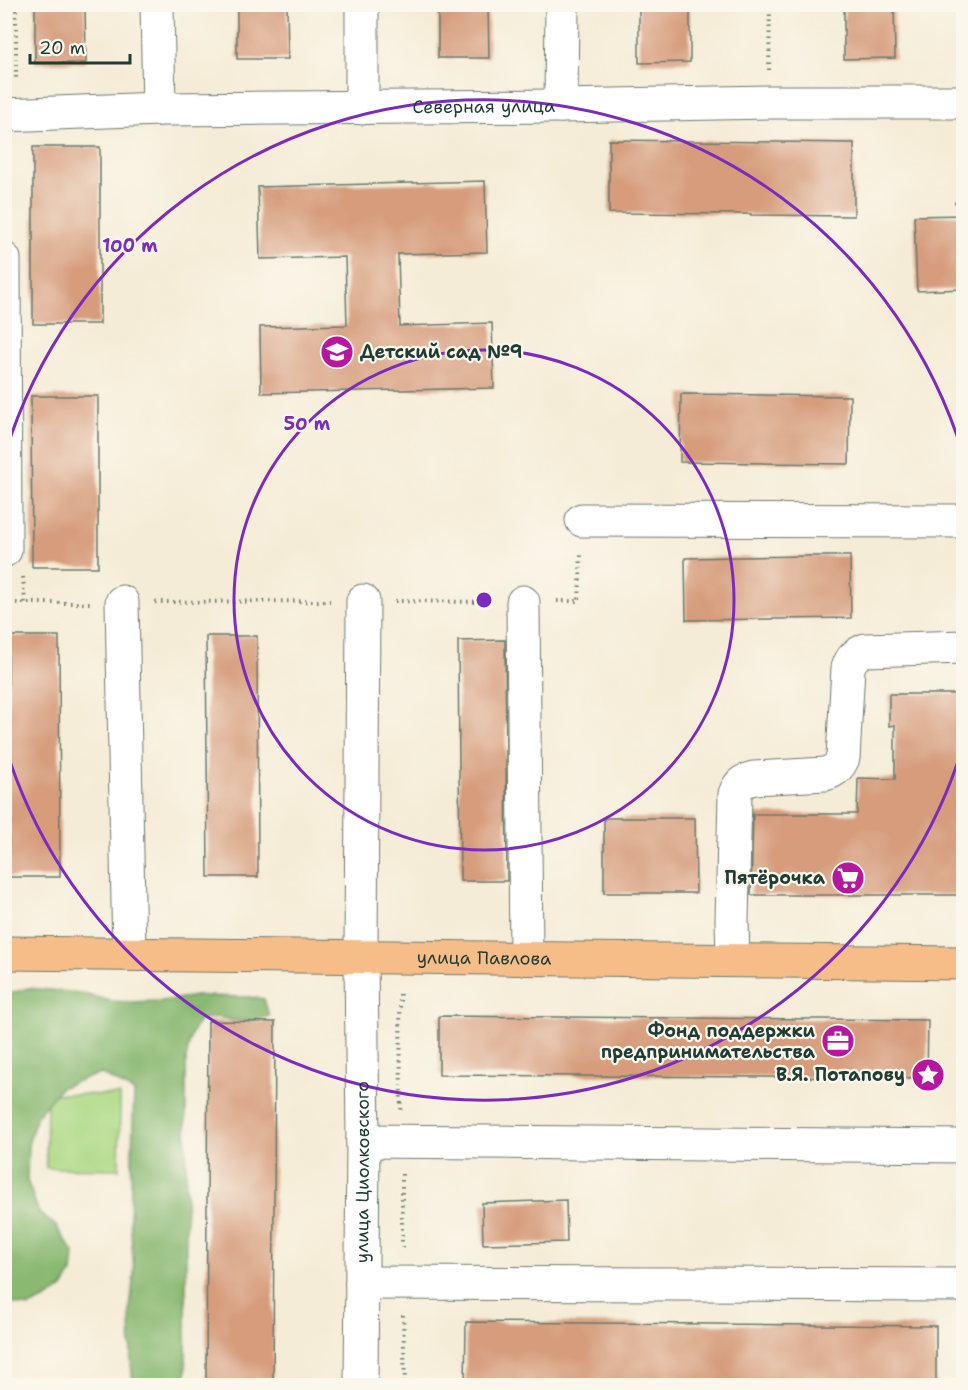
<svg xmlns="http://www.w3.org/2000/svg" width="968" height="1390" font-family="'Shantell Sans',sans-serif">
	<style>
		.green { fill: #add985; stroke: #668b5c; stroke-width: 1.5 }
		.forest { fill: #8ab972; stroke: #547b53; stroke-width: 1.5 }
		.building { fill: #d69c7b }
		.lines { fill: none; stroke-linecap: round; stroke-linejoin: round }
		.minor-casing { stroke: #6a7a6d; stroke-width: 35 }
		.major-casing { stroke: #6a7a6d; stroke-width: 35 }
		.path { stroke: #6a7a6d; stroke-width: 4; stroke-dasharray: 1.5 4.5; stroke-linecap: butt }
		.minor { stroke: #fff; stroke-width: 33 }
		.major { stroke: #f7bd88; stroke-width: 33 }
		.ring { fill: none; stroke: #7b2cbf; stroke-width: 3 }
		.labels { text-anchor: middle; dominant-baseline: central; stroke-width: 4.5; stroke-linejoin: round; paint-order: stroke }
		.street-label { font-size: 18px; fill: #1f3d34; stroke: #fbf7ec }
		.poi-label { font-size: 18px; font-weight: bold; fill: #1f3d34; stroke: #fbf7ec; text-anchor: end }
		.centre { fill: #7b2cbf; stroke: #fbf7ec; stroke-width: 3 }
		.ring-label { font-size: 18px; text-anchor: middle; font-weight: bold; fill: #7b2cbf; stroke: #fbf7ec; stroke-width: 4.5; stroke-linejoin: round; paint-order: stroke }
	</style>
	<rect width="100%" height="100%" fill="#fbf7ec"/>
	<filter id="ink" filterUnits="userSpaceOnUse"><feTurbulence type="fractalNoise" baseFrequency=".0167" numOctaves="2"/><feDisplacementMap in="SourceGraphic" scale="12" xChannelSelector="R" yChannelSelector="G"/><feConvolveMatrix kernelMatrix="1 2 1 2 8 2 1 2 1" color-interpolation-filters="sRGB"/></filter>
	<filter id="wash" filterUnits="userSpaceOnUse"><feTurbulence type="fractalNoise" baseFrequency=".008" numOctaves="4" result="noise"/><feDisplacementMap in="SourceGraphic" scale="24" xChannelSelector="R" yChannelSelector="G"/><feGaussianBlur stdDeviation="1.35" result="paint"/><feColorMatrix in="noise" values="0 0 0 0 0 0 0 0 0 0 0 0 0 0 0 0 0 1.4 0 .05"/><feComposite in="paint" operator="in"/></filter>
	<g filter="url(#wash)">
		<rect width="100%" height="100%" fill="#f5ecd7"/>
		<polygon class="green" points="47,1094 120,1095 119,1169 46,1168"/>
		<polygon class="forest" points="28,988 79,993 111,1001 127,1002 162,1001 196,996 248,997 264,999 269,1016 252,1021 233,1020 216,1017 199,1020 191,1035 186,1059 186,1385 133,1385 131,1362 130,1309 134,1272 130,1218 134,1092 102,1074 85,1078 60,1088 36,1117 28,1145 27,1180 39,1213 55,1225 74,1253 72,1273 63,1288 46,1299 29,1307 11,1303 5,1296 5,1003 12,993"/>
		<g id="blocks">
			<g class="building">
				<polygon points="35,4 85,4 86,63 35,63"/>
				<polygon points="237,4 287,4 288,59 237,59"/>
				<polygon points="438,4 488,4 489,58 438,58"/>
				<polygon points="639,4 690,4 690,62 639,63"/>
				<polygon points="844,4 894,4 895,58 844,59"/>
				<polygon points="609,140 854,143 854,216 751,215 751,214 609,213"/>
				<rect x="33" y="147" width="67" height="177"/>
				<polygon points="485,181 487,252 398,254 400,326 492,323 494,388 261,393 260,327 347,325 345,257 260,259 258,187"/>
				<polygon points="963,215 963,289 917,291 914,216"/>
				<polygon points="681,394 850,396 849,464 680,462"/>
				<polygon points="31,396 98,396 98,567 32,567"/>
				<polygon points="809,556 850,556 851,618 686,620 685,558"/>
				<polygon points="8,636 59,636 60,877 9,877"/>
				<polygon points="206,636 257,636 258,877 208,877"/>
				<polygon points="505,640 507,881 460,881 458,641"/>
				<polygon points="889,694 963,694 963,895 751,895 753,814 857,814 858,778 895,779 895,725 889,726"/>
				<polygon points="604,818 695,818 696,893 604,893"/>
				<polygon points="439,1016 928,1020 927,1078 439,1075"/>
				<polygon points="208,1021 275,1022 273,1386 206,1386"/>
				<polygon points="566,1200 567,1242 483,1244 482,1203"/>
				<polygon points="466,1322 936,1326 936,1386 465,1386"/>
			</g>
		</g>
	</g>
	<g filter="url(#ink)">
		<use href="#blocks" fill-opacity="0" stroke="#6a7a6d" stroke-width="1.5"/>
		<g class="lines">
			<defs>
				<g id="minor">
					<polyline points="157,4 159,109"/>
					<polyline points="561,106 562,4"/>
					<polyline points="362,108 362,4"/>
					<path id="s1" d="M 4,115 L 159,109 L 561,106 L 769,102 L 964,102"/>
					<polyline points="4,259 5,550"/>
					<polyline points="582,520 964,521"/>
					<polyline points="122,602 129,954"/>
					<polyline points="523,602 526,958"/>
					<path d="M 733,960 L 732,920 L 735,794 C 739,783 743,781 754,778 L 825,774 C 835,771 839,767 843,758 L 848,668 C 851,658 856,654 865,650 L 964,647"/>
					<polyline points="363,1141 964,1146"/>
					<polyline points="362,1283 964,1285"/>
					<path id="s2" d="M 361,1386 L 363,1141 L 361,956 L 363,601"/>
				</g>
				<g id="major">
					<path id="s3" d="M 4,953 L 964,963"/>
				</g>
			</defs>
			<use href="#minor" class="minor-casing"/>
			<use href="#major" class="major-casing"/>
			<g class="path">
				<polyline points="16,4 16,81"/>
				<polyline points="769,70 770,4"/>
				<polyline points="958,215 956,203 964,203"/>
				<polyline points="23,577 25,603"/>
				<polyline points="395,601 489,602"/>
				<polyline points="557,601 579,601 581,553"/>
				<polyline points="155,602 330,601"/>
				<polyline points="4,603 90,603"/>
				<polyline points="400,994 401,1110"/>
				<polyline points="402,1174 402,1251"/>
				<polyline points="403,1315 405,1386"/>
			</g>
			<use href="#minor" class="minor"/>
			<use href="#major" class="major"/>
		</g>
	</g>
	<g class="ring">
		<circle cx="484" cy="600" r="250"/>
		<path d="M963 746A501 501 0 0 1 5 746M5 454A501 501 0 0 1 963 454"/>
	</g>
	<defs>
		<symbol id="school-disc" viewBox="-11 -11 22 22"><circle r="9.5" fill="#b5179e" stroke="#fbf7ec"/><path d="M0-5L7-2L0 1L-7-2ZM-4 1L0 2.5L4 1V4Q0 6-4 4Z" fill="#fff"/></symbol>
		<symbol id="supermarket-disc" viewBox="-11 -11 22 22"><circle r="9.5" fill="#b5179e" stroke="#fbf7ec"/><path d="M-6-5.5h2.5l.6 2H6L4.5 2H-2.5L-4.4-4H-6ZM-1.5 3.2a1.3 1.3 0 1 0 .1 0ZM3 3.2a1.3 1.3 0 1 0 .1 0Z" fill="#fff"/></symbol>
		<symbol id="office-disc" viewBox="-11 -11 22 22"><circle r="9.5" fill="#b5179e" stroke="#fbf7ec"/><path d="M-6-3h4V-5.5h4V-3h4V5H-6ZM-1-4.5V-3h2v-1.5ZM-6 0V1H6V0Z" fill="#fff"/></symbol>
		<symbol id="sight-disc" viewBox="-11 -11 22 22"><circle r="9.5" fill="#b5179e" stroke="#fbf7ec"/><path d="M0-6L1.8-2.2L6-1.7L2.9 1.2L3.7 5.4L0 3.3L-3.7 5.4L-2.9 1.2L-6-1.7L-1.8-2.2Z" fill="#fff"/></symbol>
	</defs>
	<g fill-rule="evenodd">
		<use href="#school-disc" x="318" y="333" width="38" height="38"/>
		<use href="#supermarket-disc" x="829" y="859" width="38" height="38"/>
		<use href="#office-disc" x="819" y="1022" width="38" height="38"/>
		<use href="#sight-disc" x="909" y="1056" width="38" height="38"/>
	</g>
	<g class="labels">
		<g class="street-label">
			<text stroke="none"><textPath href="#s1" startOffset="480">Северная улица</textPath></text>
			<text stroke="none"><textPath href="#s3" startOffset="480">улица Павлова</textPath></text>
			<text stroke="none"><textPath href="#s2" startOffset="214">улица Циолковского</textPath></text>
		</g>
		<g class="poi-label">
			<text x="360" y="352" text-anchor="start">Детский сад №9</text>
			<text x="825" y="878">Пятёрочка</text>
			<text x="815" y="1031">Фонд поддержки<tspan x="815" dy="21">предпринимательства</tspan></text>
			<text x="905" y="1075">В.Я. Потапову</text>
		</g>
	</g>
	<circle cx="484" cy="600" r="9" class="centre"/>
	<g class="ring-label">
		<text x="130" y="252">100 m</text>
		<text x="307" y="430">50 m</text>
	</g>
	<rect width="968" height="1390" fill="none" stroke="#fbf7ec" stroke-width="24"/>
	<path d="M30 54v9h100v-9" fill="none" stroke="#1f3d34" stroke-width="3"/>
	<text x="39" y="54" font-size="18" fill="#1f3d34" stroke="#fbf7ec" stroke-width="4.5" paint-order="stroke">20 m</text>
</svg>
